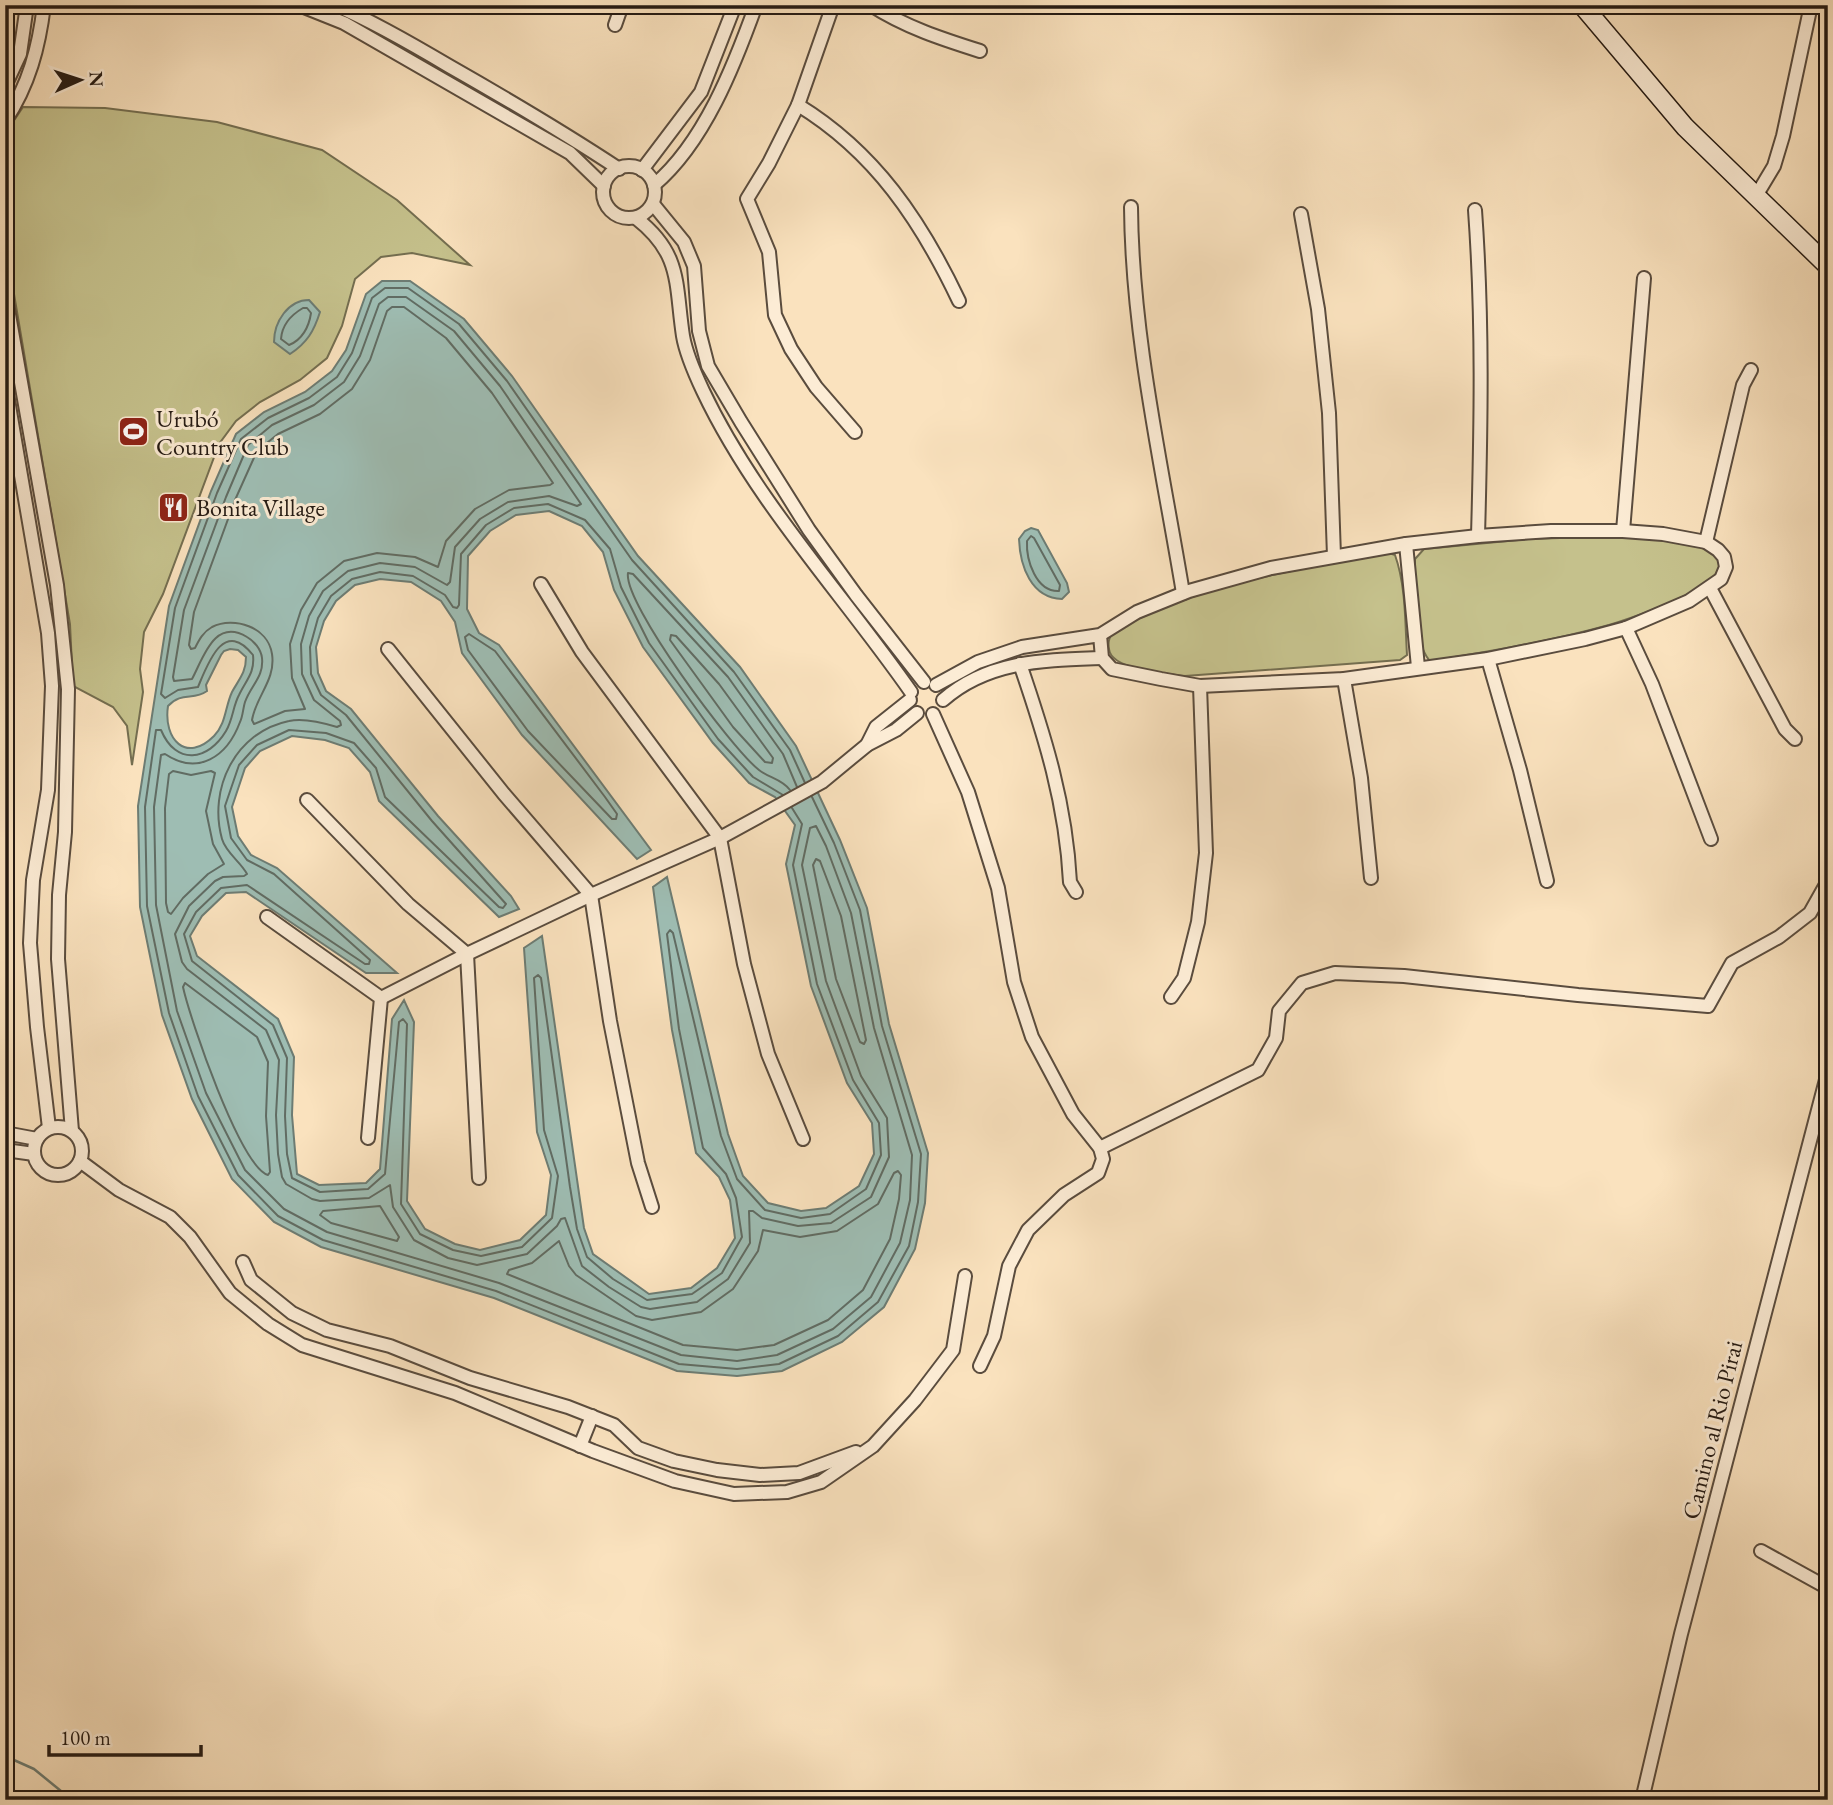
<svg xmlns="http://www.w3.org/2000/svg" width="1833" height="1805" font-family="'EB Garamond',serif">
	<style>
		.green { fill: #c5c18c; stroke: #746e50; stroke-width: 2 }
		.water { fill: #9ebdb3; stroke: #6d7c73; stroke-width: 2; fill-rule: evenodd }
		.lines { fill: none; stroke-linecap: round; stroke-linejoin: round }
		.shore { stroke: #616c63; stroke-width: 2 }
		.stream { stroke: #6d7c73; stroke-width: 2.5 }
		.minor-casing { stroke: #5a4c3e; stroke-width: 16 }
		.secondary-casing { stroke: #241a13; stroke-width: 21 }
		.minor { stroke: #fcecd5; stroke-width: 12 }
		.secondary { stroke: #fcecd5; stroke-width: 18 }
		.labels { text-anchor: middle; dominant-baseline: central; stroke-width: 6; stroke-linejoin: round; paint-order: stroke }
		.poi-label { font-size: 24px; fill: #241a13; stroke: #fcecd5; text-anchor: start }
		.street-label { font-size: 24px; fill: #241a13; stroke: #fcecd5 }
	</style>
	<rect width="100%" height="100%" fill="#fae2be"/>
	<filter id="stains"><feTurbulence type="fractalNoise" baseFrequency=".00286" numOctaves="4"/><feColorMatrix values="0 0 0 0 .2 0 0 0 0 .09 0 0 0 0 .02 0 0 0 .5 -.17"/></filter>
	<radialGradient id="worn" r=".72"><stop offset=".6" stop-color="#630" stop-opacity="0"/><stop offset="1" stop-color="#630" stop-opacity=".3"/></radialGradient>
	<g class="green">
		<polygon points="23,107 105,108 217,122 322,150 397,200 470,265 412,253 381,257 355,279 342,326 327,358 300,380 260,402 236,421 219,444 163,594 144,632 140,669 143,692 132,765 127,726 113,707 73,686 70,624 5,241 5,134"/>
		<path d="M 1625,536 C 1647,538 1691,539 1709,550 C 1759,578 1625,620 1609,625 C 1552,641 1494,651 1436,660 L 1429,660 C 1412,639 1415,586 1415,559 L 1424,549 L 1528,539 Z"/>
		<path d="M 1389,553 L 1395,555 C 1406,586 1405,622 1407,655 L 1400,660 L 1185,676 C 1168,674 1111,670 1109,649 C 1108,644 1109,638 1112,634 C 1118,627 1132,622 1140,618 C 1218,581 1305,568 1389,553 Z"/>
	</g>
	<g class="water">
		<path d="M 382,281 L 410,281 L 464,319 L 512,376 L 638,556 L 740,667 L 796,746 L 840,840 L 867,908 L 889,1024 L 928,1153 L 925,1203 L 915,1249 L 884,1307 L 842,1342 L 782,1371 L 737,1376 L 677,1371 L 494,1298 L 321,1247 L 274,1222 L 232,1179 L 192,1099 L 162,1015 L 140,907 L 138,806 L 169,606 L 211,491 L 236,434 L 264,412 L 305,392 L 332,371 L 346,350 L 366,294 ZM 549,511 L 582,526 L 603,552 L 614,590 L 643,647 L 713,743 L 749,783 L 775,797 L 795,825 L 786,864 L 811,986 L 847,1083 L 872,1123 L 874,1154 L 859,1186 L 826,1208 L 801,1211 L 768,1203 L 743,1176 L 728,1134 L 667,877 L 653,887 L 672,1030 L 696,1153 L 719,1177 L 730,1200 L 735,1238 L 717,1268 L 691,1288 L 649,1294 L 593,1254 L 584,1228 L 542,936 L 524,948 L 537,1132 L 551,1175 L 546,1215 L 520,1240 L 480,1250 L 455,1244 L 425,1229 L 407,1201 L 414,1022 L 404,1000 L 392,1019 L 380,1169 L 366,1183 L 319,1185 L 297,1174 L 292,1115 L 294,1057 L 278,1019 L 197,956 L 190,936 L 202,916 L 226,893 L 246,892 L 366,973 L 397,973 L 277,868 L 251,855 L 238,836 L 232,807 L 245,768 L 260,751 L 292,736 L 325,740 L 349,748 L 370,772 L 379,801 L 499,917 L 519,909 L 511,896 L 438,816 L 351,709 L 326,691 L 318,673 L 316,647 L 324,621 L 336,601 L 355,585 L 380,579 L 411,582 L 441,601 L 455,622 L 462,653 L 522,735 L 637,859 L 651,850 L 499,645 L 479,633 L 467,609 L 468,556 L 490,531 L 516,515 ZM 230,649 L 238,650 L 246,657 C 246,673 239,679 232,692 C 225,707 226,724 214,736 C 186,764 163,739 168,706 C 182,691 193,701 207,691 L 206,685 L 221,655 L 224,651 Z"/>
		<path d="M 309,300 L 320,312 C 314,331 307,343 290,354 L 274,342 C 274,322 288,300 309,300 Z"/>
		<path d="M 1031,528 L 1038,530 L 1067,583 L 1069,592 L 1062,599 C 1031,598 1020,566 1019,539 L 1025,531 Z"/>
	</g>
	<g class="lines">
		<g class="shore">
			<path d="M 388,297 L 406,297 L 454,331 L 500,386 L 581,504 L 577,506 L 549,496 L 508,502 L 480,519 L 455,547 L 450,582 L 447,585 L 415,567 L 380,563 L 348,571 L 323,591 L 309,616 L 301,644 L 302,674 L 314,700 L 340,721 L 341,725 L 337,727 C 324,723 302,718 289,721 C 235,732 208,789 222,839 C 226,853 241,862 247,874 L 244,876 L 223,877 L 215,881 L 189,906 L 175,934 L 182,962 L 187,969 L 266,1030 L 279,1060 L 276,1115 L 278,1154 L 282,1177 L 286,1184 L 312,1199 L 320,1201 L 369,1198 L 390,1185 L 393,1207 L 414,1240 L 448,1258 L 477,1265 L 527,1254 L 557,1226 L 561,1219 L 565,1218 L 582,1266 L 609,1287 L 641,1307 L 650,1309 L 697,1302 L 728,1279 L 750,1243 L 749,1211 L 753,1211 L 762,1218 L 798,1226 L 831,1223 L 871,1197 L 889,1157 L 887,1118 L 861,1076 L 826,981 L 802,865 L 810,828 L 816,826 L 826,846 L 851,913 L 874,1028 L 912,1155 L 910,1200 L 900,1243 L 871,1297 L 833,1329 L 777,1355 L 737,1361 L 681,1355 L 499,1283 L 327,1232 L 284,1209 L 245,1170 L 206,1093 L 177,1011 L 156,905 L 154,807 L 161,755 L 165,754 C 198,776 227,757 240,722 C 243,716 243,708 245,702 C 251,685 264,677 262,658 C 261,649 254,641 247,637 C 214,617 203,659 192,679 L 174,681 L 173,677 L 184,610 L 226,497 L 248,445 L 272,425 L 314,405 L 344,382 L 360,356 L 379,304 Z"/>
			<path d="M 392,307 L 404,307 L 446,338 L 492,393 L 553,483 L 550,485 L 509,490 L 475,509 L 446,541 L 438,567 L 415,557 L 377,553 L 344,561 L 317,583 L 301,610 L 290,644 L 292,678 L 305,709 L 285,711 L 254,724 L 252,720 C 256,696 276,680 272,654 C 268,627 234,616 212,627 C 203,632 199,640 195,648 L 191,649 L 189,645 L 194,612 L 235,500 L 257,451 L 278,434 L 320,414 L 352,389 L 370,360 L 387,311 Z"/>
			<path d="M 303,308 L 307,308 L 311,313 C 309,327 302,340 289,345 L 281,339 C 282,324 291,315 303,308 Z"/>
			<path d="M 1031,536 L 1034,538 L 1060,585 L 1059,591 C 1036,592 1026,560 1027,541 Z"/>
			<polygon points="469,634 495,651 605,797 617,814 616,819 612,819 528,731 468,650 465,637"/>
			<polygon points="671,635 676,636 719,684 773,758 772,763 765,762 733,727 670,640"/>
			<polygon points="173,771 191,775 211,771 215,773 206,811 213,844 224,864 208,874 183,898 171,914 168,912 166,903 165,808 169,774"/>
			<path d="M 805,783 L 790,750 L 734,672 L 632,560 L 507,381 L 459,324 L 408,288 L 385,288 L 372,298 L 352,353 L 337,377 L 309,398 L 268,418 L 241,439 L 217,493 L 175,608 L 161,694 L 165,698 L 178,690 L 198,687 C 208,663 224,618 253,655 C 255,673 246,680 239,695 C 233,706 233,719 226,731 C 208,761 176,766 161,730 L 156,730 L 145,807 L 147,906 L 169,1013 L 198,1096 L 238,1175 L 278,1216 L 323,1240 L 496,1291 L 679,1364 L 737,1369 L 779,1364 L 838,1336 L 878,1302 L 909,1246 L 918,1202 L 921,1154 L 882,1026 L 860,910 L 834,843 L 812,797"/>
			<path d="M 790,790 C 782,779 769,778 759,770 C 732,749 623,603 628,573 L 633,574 L 728,677 L 783,754 L 797,787"/>
			<polyline points="783,795 753,777 718,739 649,643 621,587 610,549 585,520 548,504 514,508 486,525 461,554 459,605 457,608 453,607 445,595 413,576 380,572 352,579 331,596 318,618 310,647 311,674 321,695 346,715 432,821 506,904 503,908 499,907 385,797 376,768 354,743 326,733 289,730 257,745 239,765 225,806 231,838 247,860 274,874 370,960 369,964 365,964 247,885 221,888 196,912 184,934 192,961 273,1025 287,1058 285,1116 287,1154 292,1178 320,1192 368,1189 385,1174 399,1022 403,1019 407,1024 401,1204 420,1234 453,1250 481,1256 522,1247 552,1218 558,1176 544,1130 534,978 538,975 541,978 570,1187 577,1229 587,1257 613,1279 647,1300 692,1294 722,1273 742,1237 736,1198 726,1174 703,1148 679,1029 667,934 670,930 673,933 721,1136 737,1179 765,1210 801,1218 830,1214 866,1189 881,1155 879,1123 853,1080 817,984 793,865 802,824 792,808"/>
			<polygon points="816,859 820,861 841,916 866,1040 864,1044 860,1042 836,979 813,865"/>
			<path d="M 185,983 L 257,1037 L 268,1062 L 266,1116 L 270,1172 L 268,1175 C 240,1166 190,1019 183,987 Z"/>
			<polygon points="898,1171 901,1175 899,1199 890,1239 863,1290 828,1320 774,1345 737,1350 683,1345 507,1274 509,1270 532,1263 559,1241 569,1266 576,1275 636,1316 652,1320 701,1312 733,1289 758,1251 763,1230 800,1237 837,1231 878,1204 894,1173"/>
			<polygon points="380,1206 399,1237 397,1241 331,1223 320,1215 323,1211"/>
		</g>
		<polyline class="stream" points="5,1756 34,1769 72,1800"/>
		<defs>
			<g id="minor">
				<polyline points="299,5 344,23 570,153 604,186"/>
				<path d="M 335,5 C 374,22 412,44 449,66 C 507,99 563,132 619,169"/>
				<polyline points="833,5 798,105 769,163 747,199 769,252 775,315 791,349 816,387 855,432"/>
				<path d="M 871,5 C 905,27 942,39 980,51"/>
				<polyline points="615,25 622,5"/>
				<polyline points="5,86 20,54 27,5"/>
				<path d="M 798,105 C 875,152 921,221 959,301"/>
				<path d="M 5,121 C 29,85 39,47 44,5"/>
				<circle cx="629" cy="192" r="26"/>
				<polyline points="642,170 701,92 735,5"/>
				<path d="M 654,185 C 704,143 734,66 756,5"/>
				<polyline points="1756,196 1774,166 1783,136 1811,5"/>
				<polyline points="653,204 684,242 694,266 699,331 708,366 741,422 809,530 856,595 924,682"/>
				<path d="M 1131,207 C 1132,336 1162,466 1183,593"/>
				<path d="M 1475,210 C 1483,320 1481,426 1478,536"/>
				<polyline points="1301,214 1318,309 1329,413 1334,556"/>
				<path d="M 636,218 C 682,254 675,283 683,336 C 686,354 695,374 703,391 C 755,501 842,593 911,692"/>
				<polyline points="5,292 57,585 68,689 65,832 59,895 58,959 72,1131"/>
				<polyline points="5,382 48,633 52,686 48,790 33,880 30,943 37,1027 49,1128"/>
				<polyline points="1623,531 1644,278"/>
				<polyline points="1706,542 1743,385 1751,370"/>
				<polyline points="1406,544 1418,667"/>
				<polyline points="541,584 582,652 720,838 744,964 768,1054 803,1139"/>
				<polyline points="1710,588 1785,729 1795,739"/>
				<polyline points="1626,628 1652,684 1711,839"/>
				<polyline points="388,649 504,794 591,895 610,1021 638,1163 652,1207"/>
				<polyline points="1488,659 1520,770 1547,881"/>
				<path d="M 1020,664 C 1045,737 1066,804 1070,882 L 1076,892"/>
				<polyline points="1344,679 1361,778 1371,878"/>
				<polyline points="936,685 978,662 1022,647 1100,635 1137,612 1189,591 1271,568 1406,544 1478,536 1551,531 1623,531 1663,534 1706,542 1718,550 1724,557 1726,567 1721,579 1689,601 1626,628 1585,639 1488,659 1344,679 1200,686 1161,679 1112,669 1102,658 1100,635"/>
				<path d="M 943,700 C 988,660 1046,660 1102,658"/>
				<polyline points="933,714 968,792 998,888 1014,982 1032,1037 1073,1114 1100,1148 1103,1159 1098,1173 1064,1195 1028,1230 1009,1266 994,1336 980,1366"/>
				<polyline points="867,745 876,727 910,700"/>
				<polyline points="307,800 408,904 467,954 479,1178"/>
				<polyline points="267,917 381,998 368,1138"/>
				<polyline points="1171,997 1184,978 1198,922 1206,853 1200,686"/>
				<polyline points="381,998 467,954 591,895 720,838 822,782 867,745 896,730 917,713"/>
				<circle cx="58" cy="1151" r="24"/>
				<polyline points="5,1133 37,1139"/>
				<polyline points="1100,1148 1258,1070 1276,1038 1279,1011 1302,983 1335,973 1404,976 1578,995 1708,1006 1732,963 1779,937 1810,913 1828,881"/>
				<polyline points="5,1150 34,1154"/>
				<polyline points="80,1161 119,1190 170,1217 190,1237 230,1293 268,1324 302,1345 455,1393 593,1451 675,1481 734,1494 787,1492 821,1482 873,1446 915,1400 953,1350 965,1276"/>
				<polyline points="243,1262 251,1280 292,1313 327,1330 390,1346 470,1378 568,1407 614,1425 638,1448 674,1461 717,1470 760,1475 799,1473 856,1452"/>
				<polyline points="580,1446 592,1416"/>
				<polyline points="1761,1551 1828,1588"/>
				<polyline points="1642,1800 1681,1634 1828,1072"/>
			</g>
			<polyline id="secondary" points="1582,5 1685,127 1828,266"/>
		</defs>
		<use href="#minor" class="minor-casing"/>
		<use href="#secondary" class="secondary-casing"/>
		<use href="#minor" class="minor"/>
		<use href="#secondary" class="secondary"/>
	</g>
	<defs>
		<symbol id="stadium-square" viewBox="-11 -11 22 22"><rect x="-9" y="-9" width="18" height="18" rx="4" fill="#8f2418" stroke="#fcecd5"/><path d="M0-5a6.5 5 0 1 0 0 10a6.5 5 0 1 0 0-10ZM-3.5-1.8h7v3.6h-7Z" fill="#fff"/></symbol>
		<symbol id="restaurant-square" viewBox="-11 -11 22 22"><rect x="-9" y="-9" width="18" height="18" rx="4" fill="#8f2418" stroke="#fcecd5"/><path d="M-5-6h1v4h1v-4h1v4h1v-4h1v5L-1.5 .5V6h-2V.5L-5-1ZM5-6V6H3V1.5H1.5Q1.5-4 5-6Z" fill="#fff"/></symbol>
	</defs>
	<g fill-rule="evenodd">
		<use href="#stadium-square" x="116" y="414" width="35" height="35"/>
		<use href="#restaurant-square" x="156" y="490" width="35" height="35"/>
	</g>
	<g class="labels">
		<g class="poi-label">
			<text x="156" y="418">Urubó<tspan x="156" dy="28">Country Club</tspan></text>
			<text x="196" y="507">Bonita Village</text>
		</g>
		<g class="street-label">
			<text transform="translate(1712 1430) rotate(-76)">Camino al Rio Pirai</text>
		</g>
	</g>
	<rect width="1833" height="1805" fill="none" stroke="#fae2be" stroke-width="28"/>
	<rect x="7" y="7" width="1819" height="1791" fill="none" stroke="#241a13" stroke-width="3.5"/>
	<rect x="14" y="14" width="1805" height="1777" fill="none" stroke="#241a13" stroke-width="2"/>
	<g transform="translate(80 80) rotate(87)" stroke="#fcecd5" stroke-width="5" paint-order="stroke">
	<path d="M0-5L12 26L0 18L-12 26Z" fill="#241a13"/>
	<text y="-10" font-size="19" font-weight="bold" text-anchor="middle" fill="#241a13">N</text>
	</g>
	<path d="M49 1745v10h152v-10" fill="none" stroke="#241a13" stroke-width="3.5"/>
	<text x="60" y="1745" font-size="21" fill="#241a13" stroke="#fcecd5" stroke-width="5" paint-order="stroke">100 m</text>
	<rect width="100%" height="100%" filter="url(#stains)"/>
	<rect width="100%" height="100%" fill="url(#worn)"/>
</svg>
